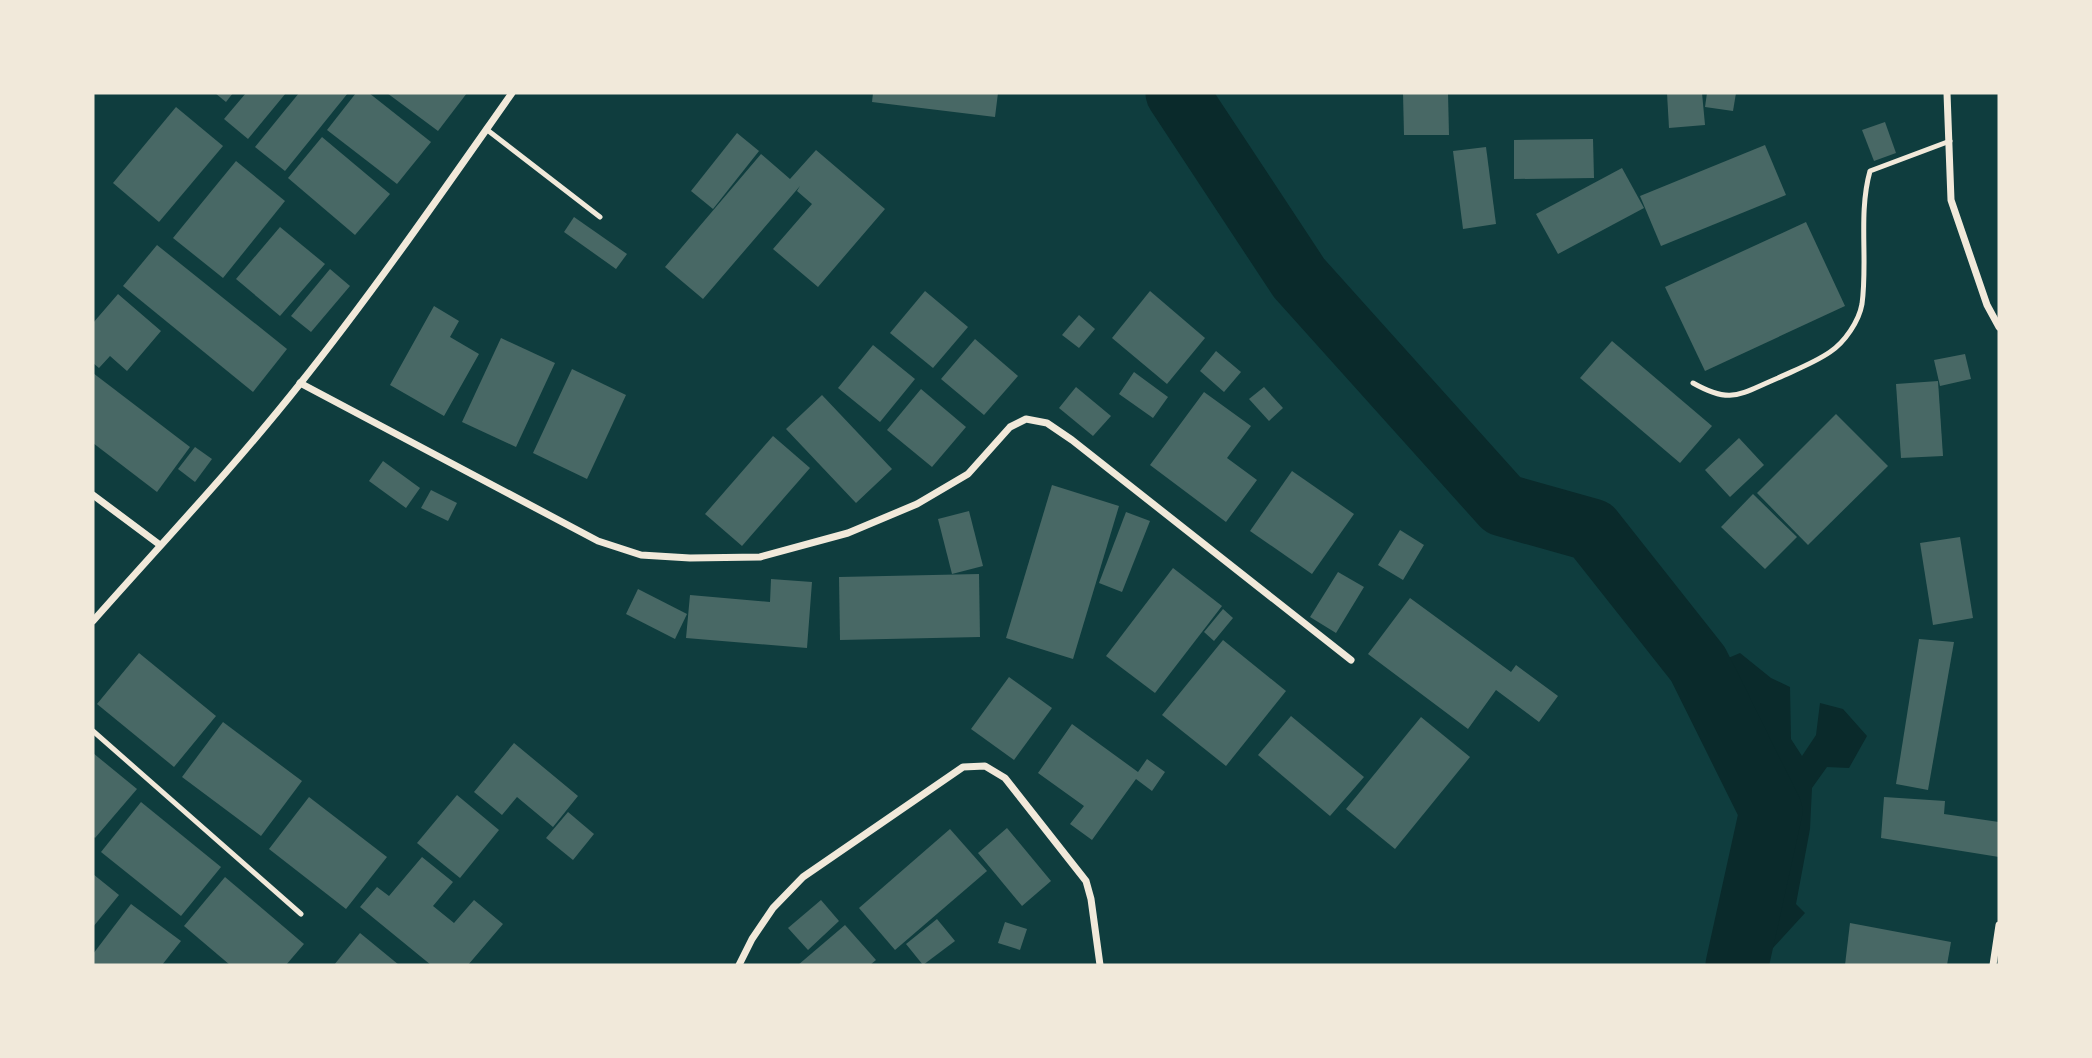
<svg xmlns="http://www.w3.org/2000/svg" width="2092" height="1058" font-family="'IBM Plex Sans',sans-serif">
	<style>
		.water { fill: #0a2a2b }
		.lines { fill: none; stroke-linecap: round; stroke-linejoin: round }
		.river { stroke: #0a2a2b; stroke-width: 63 }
		.building { fill: #486865 }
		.service { stroke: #f1e9da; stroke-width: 5 }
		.minor { stroke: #f1e9da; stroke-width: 7 }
	</style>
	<rect width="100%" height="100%" fill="#0f3d3e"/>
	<polygon class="water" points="1740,653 1771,678 1790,687 1791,739 1802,756 1816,735 1820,703 1843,709 1867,736 1849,768 1827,767 1812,788 1810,829 1796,904 1805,913 1773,948 1750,947 1781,805 1707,667"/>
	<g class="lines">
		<polyline class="river" points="1177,93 1299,278 1503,505 1592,530 1698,664 1771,811 1737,965"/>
	</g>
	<g class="building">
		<polygon points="215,93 233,93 226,102"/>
		<polygon points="246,93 286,93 248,139 224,119"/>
		<polygon points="299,93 348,93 285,171 255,147"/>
		<polygon points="356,93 369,93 431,142 397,184 327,130"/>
		<polygon points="387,93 467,93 438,131"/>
		<polygon points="873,93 998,93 995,117 872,102"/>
		<polygon points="1403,93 1448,93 1449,135 1404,135"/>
		<polygon points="1667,93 1702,93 1705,125 1669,128"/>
		<polygon points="1707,93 1736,93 1733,111 1705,107"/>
		<polygon points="176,107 223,146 159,222 113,183"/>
		<polygon points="1885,122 1896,153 1874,161 1862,130"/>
		<polygon points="737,133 759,151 713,209 691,191"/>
		<polygon points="322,137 390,194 355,235 288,178"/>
		<polygon points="1593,139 1594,178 1514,179 1514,140"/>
		<polygon points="1765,145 1786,195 1661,246 1640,196"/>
		<polygon points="1486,147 1496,224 1463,229 1453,151"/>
		<polygon points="816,150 885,209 818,287 773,249 812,204 797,191 800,186 703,299 665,267 761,154 790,179"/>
		<polygon points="236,161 285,201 223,278 173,238"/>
		<polygon points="1622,168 1644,208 1558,254 1536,214"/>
		<polygon points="574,217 627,254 616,269 564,232"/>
		<polygon points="1806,222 1845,306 1705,371 1665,287"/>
		<polygon points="280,227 325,264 280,316 236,279"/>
		<polygon points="157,245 287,349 253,392 123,286"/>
		<polygon points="330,269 350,286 311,332 291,316"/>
		<polygon points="925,291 968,327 933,368 890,333"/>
		<polygon points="1150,291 1205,338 1167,384 1112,338"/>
		<polygon points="118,294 161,331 127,371 110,356 99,368 93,363 93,323"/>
		<polygon points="434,306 459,321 450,337 479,354 444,416 390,385"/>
		<polygon points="1079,315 1095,329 1079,348 1062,335"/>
		<polygon points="501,338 555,363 516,447 462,422"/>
		<polygon points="975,339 1018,376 984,415 941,379"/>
		<polygon points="1612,341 1712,426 1680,463 1580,378"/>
		<polygon points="873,345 915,379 880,422 838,388"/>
		<polygon points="1216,351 1241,372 1224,392 1200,371"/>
		<polygon points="1965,354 1971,379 1940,386 1934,360"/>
		<polygon points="572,369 626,395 587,479 533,453"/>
		<polygon points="1134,372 1168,397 1153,418 1119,394"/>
		<polygon points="93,373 190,447 157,492 93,443"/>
		<polygon points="1938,381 1943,456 1901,458 1896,384"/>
		<polygon points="1076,387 1111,416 1093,436 1059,408"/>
		<polygon points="1264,387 1283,408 1269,421 1249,399"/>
		<polygon points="921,389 966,427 932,467 887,430"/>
		<polygon points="1204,392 1251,426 1227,458 1257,480 1226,522 1150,465"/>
		<polygon points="822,395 892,469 856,503 786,429"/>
		<polygon points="1836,414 1888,466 1808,545 1757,493"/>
		<polygon points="773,436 810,468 742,546 705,514"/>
		<polygon points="1739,438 1764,465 1730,497 1705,470"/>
		<polygon points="195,447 212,459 195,482 178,469"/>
		<polygon points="383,461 420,488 406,508 369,481"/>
		<polygon points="1292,471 1354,514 1312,574 1250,531"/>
		<polygon points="1052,485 1119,506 1073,659 1006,638"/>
		<polygon points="431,490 457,503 448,521 421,508"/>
		<polygon points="1753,494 1797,537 1765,569 1721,527"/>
		<polygon points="969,511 983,566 952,574 938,519"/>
		<polygon points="1126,512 1150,521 1122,592 1099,583"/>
		<polygon points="1400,530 1424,545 1403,580 1378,565"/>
		<polygon points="1960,537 1973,618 1933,625 1920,543"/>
		<polygon points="1173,568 1222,606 1155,693 1106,656"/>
		<polygon points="1338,572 1364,587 1336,633 1310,617"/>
		<polygon points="979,574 980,637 840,640 839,577"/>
		<polygon points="771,579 812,582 807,648 686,638 690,595 770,602"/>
		<polygon points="638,589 687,614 675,639 626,614"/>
		<polygon points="1410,598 1511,672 1516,665 1558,696 1539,722 1496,690 1468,729 1368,654"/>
		<polygon points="1223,609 1233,618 1214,641 1204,632"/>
		<polygon points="1919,639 1954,642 1928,790 1896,784"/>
		<polygon points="1223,640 1286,691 1226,766 1162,715"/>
		<polygon points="139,653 216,716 174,767 97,704"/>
		<polygon points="1009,677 1052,708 1014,760 971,729"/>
		<polygon points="1291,716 1364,777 1330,816 1258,755"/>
		<polygon points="1421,717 1470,757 1395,849 1346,809"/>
		<polygon points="223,722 302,781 261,836 182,777"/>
		<polygon points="1072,724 1138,772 1147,759 1165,772 1152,791 1136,779 1092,840 1070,824 1084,806 1038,773"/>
		<polygon points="514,743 578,796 553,827 517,797 502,815 474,792"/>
		<polygon points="93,753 137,789 95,838 93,836"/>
		<polygon points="457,795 499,830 460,878 417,843"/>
		<polygon points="309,797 387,857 346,909 269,849"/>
		<polygon points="1884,797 1945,801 1944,814 1999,822 1999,857 1881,838"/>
		<polygon points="141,802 221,867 181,916 101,852"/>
		<polygon points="568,812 594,834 573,860 546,838"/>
		<polygon points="1007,828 1051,881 1022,906 978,853"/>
		<polygon points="950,829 987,871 895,950 859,908"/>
		<polygon points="422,857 453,882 433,906 454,923 474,900 503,924 468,965 431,965 360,907 377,887 389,896"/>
		<polygon points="93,874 119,895 93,927"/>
		<polygon points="225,877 304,944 286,965 230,965 184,926"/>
		<polygon points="821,900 839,921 808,950 788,928"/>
		<polygon points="131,904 181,941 162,965 93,965 93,954"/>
		<polygon points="937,919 955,941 923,965 906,944"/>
		<polygon points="1005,922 1027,929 1020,950 998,943"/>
		<polygon points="1850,923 1951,942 1947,965 1845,965"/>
		<polygon points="845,925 876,960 870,965 798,965"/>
		<polygon points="360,933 399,965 334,965"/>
	</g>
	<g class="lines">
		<g class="service">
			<polyline points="486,129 600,217"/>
			<path d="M 1693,383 C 1732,405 1739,394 1778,378 C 1795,370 1814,363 1830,352 C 1845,342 1859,321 1862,304 C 1868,260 1858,214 1870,171 L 1950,141"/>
			<polyline points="93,731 301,914"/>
		</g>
		<g class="minor">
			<polyline points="1947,93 1951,200 1987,305 1999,327"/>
			<polyline points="300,383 598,541 641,555 690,558 760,557 848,533 917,504 968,474 1010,427 1026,419 1047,423 1072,440 1351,660"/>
			<polyline points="93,495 160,545"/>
			<path d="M 93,621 C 162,543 234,467 299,385 C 374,291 443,191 512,93"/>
			<polyline points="739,965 752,939 773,908 803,877 963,767 985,766 1005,778 1086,881 1091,899 1100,965"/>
			<polyline points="1993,965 1999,925"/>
		</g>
	</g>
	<rect width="2092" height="1058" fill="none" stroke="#f1e9da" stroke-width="189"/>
</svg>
